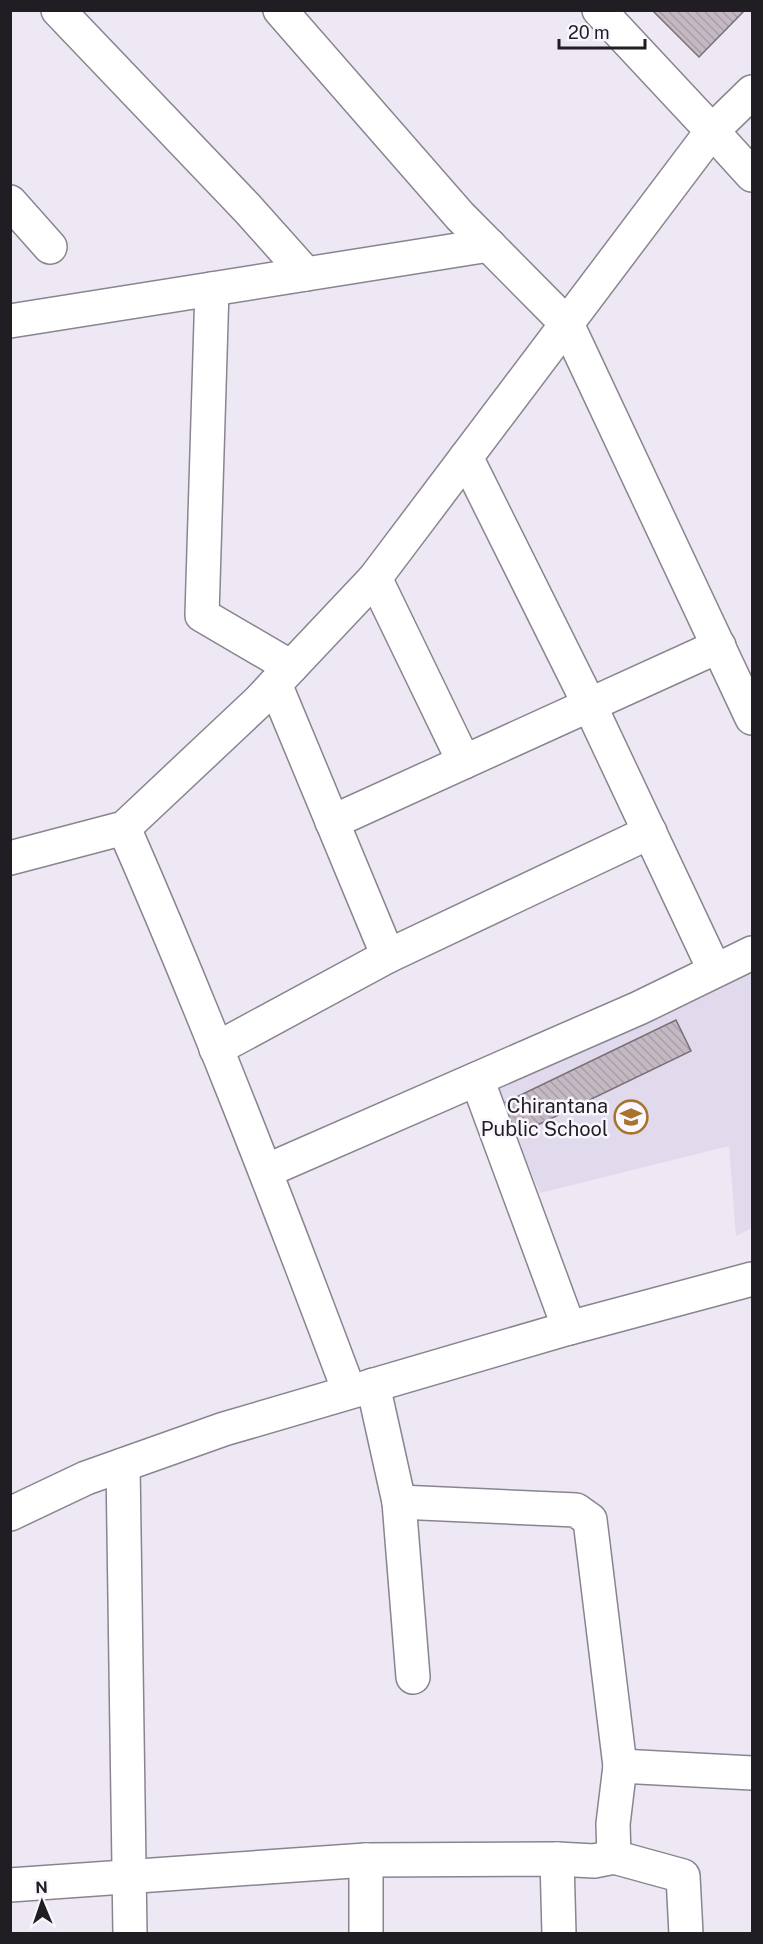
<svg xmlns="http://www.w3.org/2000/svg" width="763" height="1944" font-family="'Public Sans',sans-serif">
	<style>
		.built { fill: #e1daed }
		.building { fill: url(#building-back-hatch); stroke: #786f78; stroke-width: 1.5 }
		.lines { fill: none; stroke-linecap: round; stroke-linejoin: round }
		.minor-casing { stroke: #898590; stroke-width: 36 }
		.minor { stroke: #fff; stroke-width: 33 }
		.labels { text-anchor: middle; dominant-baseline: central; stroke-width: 5; stroke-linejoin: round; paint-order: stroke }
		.poi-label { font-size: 20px; fill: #201e23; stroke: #f9f6fe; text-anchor: end }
	</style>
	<defs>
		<pattern id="building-back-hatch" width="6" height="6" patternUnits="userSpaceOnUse" patternTransform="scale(1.5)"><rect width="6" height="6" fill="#c4b9c3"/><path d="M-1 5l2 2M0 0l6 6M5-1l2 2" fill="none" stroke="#a89fa7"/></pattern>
	</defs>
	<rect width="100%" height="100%" fill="#ede8f4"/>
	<polygon class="built" points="752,973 752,1228 736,1236 729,1146 540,1193 496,1089"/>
	<g class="building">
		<polygon points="652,10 745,10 699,57"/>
		<polygon points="676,1020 691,1051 517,1135 502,1104"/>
	</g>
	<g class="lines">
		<defs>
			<g id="minor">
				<polyline points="58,10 247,208 306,274"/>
				<polyline points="280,10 460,216 567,324 752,718"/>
				<polyline points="752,92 712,131 752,175"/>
				<polyline points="10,202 50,247"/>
				<polyline points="212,289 202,615 291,667"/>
				<polyline points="10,321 489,245"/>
				<polyline points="466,457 592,710 714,969"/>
				<polyline points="375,578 464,762"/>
				<polyline points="275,684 388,956 650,832"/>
				<polyline points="332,822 719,646"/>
				<path d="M 124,828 C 205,1013 278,1202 349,1391"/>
				<polyline points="10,858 124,828 259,701 375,578 712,131 599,10"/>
				<polyline points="216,1049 388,956"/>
				<polyline points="477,1079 569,1328"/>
				<polyline points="266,1171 639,1008 752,953"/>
				<polyline points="373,1385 399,1502 413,1677"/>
				<polyline points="123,1465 130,1934"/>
				<polyline points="399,1502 576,1510 590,1520 620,1766 613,1824 614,1857"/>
				<polyline points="10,1514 86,1478 224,1429 569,1328 752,1279"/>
				<polyline points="620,1766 752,1773"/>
				<polyline points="557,1859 559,1934"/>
				<polyline points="366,1860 366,1934"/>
				<polyline points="10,1885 366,1860 557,1859 594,1861 614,1857 683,1876 686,1934"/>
			</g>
		</defs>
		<use href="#minor" class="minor-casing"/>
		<use href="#minor" class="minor"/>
	</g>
	<defs>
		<symbol id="school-ring" viewBox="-11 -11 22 22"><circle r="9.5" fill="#f9f6fe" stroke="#a8732d" stroke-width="1.5"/><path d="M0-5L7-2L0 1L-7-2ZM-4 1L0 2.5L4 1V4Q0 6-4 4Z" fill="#a8732d"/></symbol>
	</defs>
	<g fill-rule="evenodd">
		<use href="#school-ring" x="612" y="1098" width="38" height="38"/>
	</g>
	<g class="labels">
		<g class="poi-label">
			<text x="608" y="1106">Chirantana<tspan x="608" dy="23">Public School</tspan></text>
		</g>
	</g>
	<rect width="763" height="1944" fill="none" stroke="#201e23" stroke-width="24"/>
	<g transform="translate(42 1902) rotate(358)" stroke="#f9f6fe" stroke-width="4.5" paint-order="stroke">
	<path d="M0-4.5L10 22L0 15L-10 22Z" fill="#201e23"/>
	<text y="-9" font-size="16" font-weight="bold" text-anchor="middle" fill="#201e23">N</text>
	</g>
	<path d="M559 39v9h86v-9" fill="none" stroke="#201e23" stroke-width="3"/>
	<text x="568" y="39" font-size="18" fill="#201e23" stroke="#f9f6fe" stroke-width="4.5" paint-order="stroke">20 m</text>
</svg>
